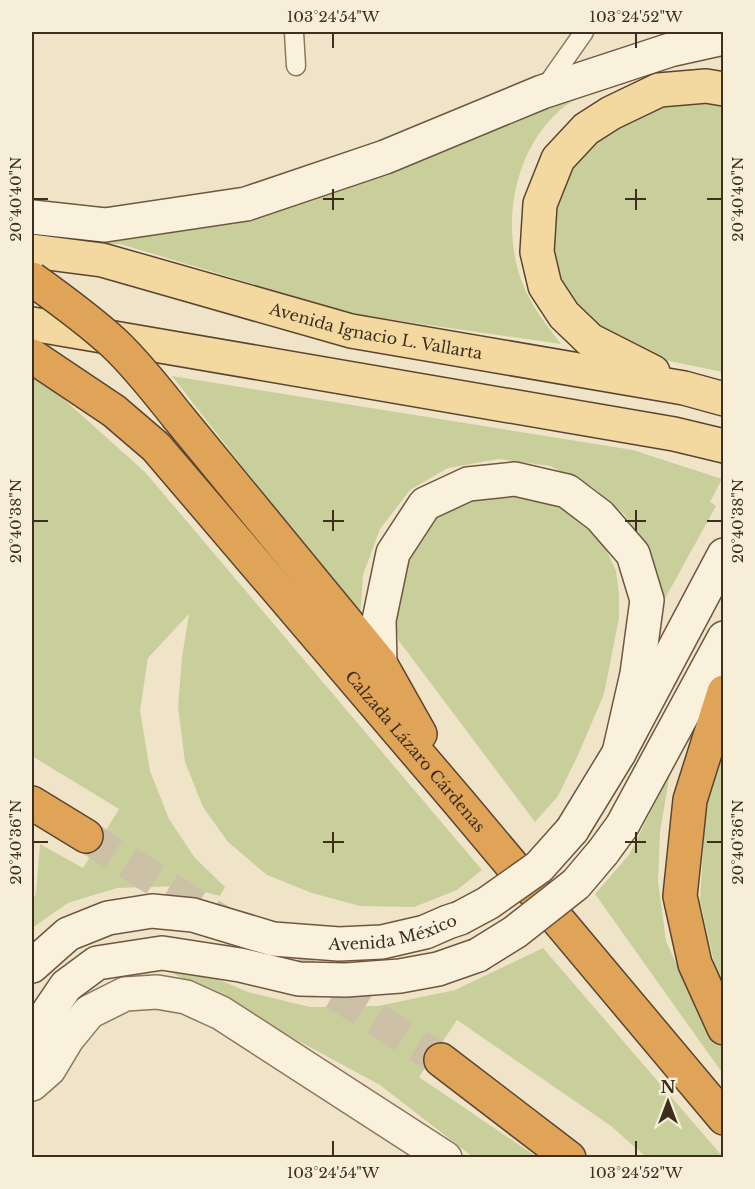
<svg xmlns="http://www.w3.org/2000/svg" width="755" height="1189" font-family="'Libre Baskerville',serif">
	<style>
		.green { fill: #c9cf9b }
		.lines { fill: none; stroke-linecap: round; stroke-linejoin: round }
		.motorway-tunnel { stroke: #ccc0a6; stroke-width: 33; stroke-dasharray: 33 16; stroke-linecap: butt }
		.service-casing { stroke: #8d765c; stroke-width: 21 }
		.minor-casing { stroke: #8d765c; stroke-width: 36 }
		.secondary-casing { stroke: #6f573f; stroke-width: 36 }
		.primary-casing { stroke: #5b4430; stroke-width: 36 }
		.motorway-casing { stroke: #5b4430; stroke-width: 36 }
		.service { stroke: #faf1dc; stroke-width: 18 }
		.minor { stroke: #faf1dc; stroke-width: 33 }
		.secondary { stroke: #faf1dc; stroke-width: 33 }
		.primary { stroke: #f3d9a0; stroke-width: 33 }
		.motorway { stroke: #e0a458; stroke-width: 33 }
		.secondary-bridge-casing { stroke: #6f573f; stroke-width: 36; stroke-linecap: butt }
		.motorway-bridge-casing { stroke: #5b4430; stroke-width: 36; stroke-linecap: butt }
		.secondary-bridge { stroke: #faf1dc; stroke-width: 33 }
		.motorway-bridge { stroke: #e0a458; stroke-width: 33 }
		.ticks { fill: none; stroke: #3d2e20; stroke-width: 2 }
		.labels { text-anchor: middle; dominant-baseline: central; stroke-width: 4.5; stroke-linejoin: round; paint-order: stroke }
		.street-label { font-size: 16px; fill: #3d2e20; stroke: #f7eed8 }
		.neatline { fill: none; stroke: #3d2e20; stroke-width: 2 }
		.ticks-label { font-size: 15px; text-anchor: middle; fill: #3d2e20 }
	</style>
	<rect width="100%" height="100%" fill="#f0e4c8"/>
	<g class="green">
		<path d="M 588,92 C 578,98 566,104 558,112 C 513,153 501,227 522,282 C 531,306 546,324 561,344 L 353,314 L 120,244 L 89,244 L 32,239 L 32,234 L 123,231 Z"/>
		<polygon points="723,96 723,372 659,359 609,338 587,318 559,280 550,226 560,177 616,114"/>
		<polygon points="172,376 633,450 722,479 710,502 716,506 662,604 651,553 624,514 591,486 550,466 499,459 448,468 410,490 380,529 363,575 360,618"/>
		<polygon points="32,377 58,394 145,472 482,870 457,890 414,907 360,906 312,893 267,875 228,842 203,807 185,762 178,707 182,657 189,614 148,658 140,710 150,771 169,819 195,858 225,887 220,896 181,886 117,888 68,903 32,928 32,904 36,892 40,844 83,868 119,809 32,756"/>
		<polygon points="511,489 565,505 587,523 604,545 616,571 619,594 619,618 604,694 578,755 558,796 535,822 399,641 392,610 405,549 425,522 452,502"/>
		<polygon points="723,735 723,989 717,976 700,900 706,802"/>
		<polygon points="670,773 660,832 658,881 666,941 702,1021 723,1048 723,1074 595,894 629,855"/>
		<polygon points="543,948 723,1157 646,1157 611,1126 457,1020 419,1077 537,1157 473,1157 380,1085 163,968 182,964 248,992 310,1007 378,1006 455,990"/>
	</g>
	<g class="lines">
		<polyline class="motorway-tunnel" points="86,836 441,1060"/>
		<defs>
			<g id="service">
				<polyline points="294,32 296,66"/>
				<polyline points="544,89 584,32"/>
			</g>
			<polyline id="minor" points="32,1084 49,1069 67,1039 89,1012 125,994 157,992 186,997 221,1013 445,1158"/>
			<g id="secondary">
				<polyline points="32,217 105,225 246,204 385,157 542,92 670,50 724,38"/>
				<polyline points="380,663 379,620 393,553 425,504 468,484 515,479 567,491 600,516 633,554 647,600 637,674 619,753"/>
				<polyline points="572,830 619,753 724,555"/>
				<polyline points="603,852 622,826 724,638"/>
				<path id="s1" d="M 32,966 L 68,934 L 108,918 L 152,911 L 193,915 L 273,939 L 339,944 L 382,942 L 425,932 L 448,922 L 460,918"/>
				<polyline points="32,1047 47,1014 66,986 97,963 162,953 240,965 299,979 346,980 400,976 438,969 478,955"/>
			</g>
			<g id="primary">
				<path id="s2" d="M 32,251 L 102,260 L 351,331 L 684,388 L 724,399"/>
				<polyline points="32,324 674,434 724,446"/>
				<polyline points="653,372 590,340 564,315 545,286 537,252 540,204 558,159 586,129 611,113 659,90 706,86 724,89"/>
			</g>
			<g id="motorway">
				<path id="s3" d="M 32,356 L 114,411 L 156,447 L 458,801 L 724,1118"/>
				<polyline points="178,417 380,663 420,734"/>
				<polyline points="724,692 690,800 680,896 695,964 724,1028"/>
				<polyline points="32,803 86,836"/>
				<polyline points="441,1060 569,1158"/>
			</g>
		</defs>
		<use href="#service" class="service-casing"/>
		<use href="#minor" class="minor-casing"/>
		<use href="#secondary" class="secondary-casing"/>
		<use href="#primary" class="primary-casing"/>
		<use href="#motorway" class="motorway-casing"/>
		<use href="#service" class="service"/>
		<use href="#minor" class="minor"/>
		<use href="#secondary" class="secondary"/>
		<use href="#primary" class="primary"/>
		<use href="#motorway" class="motorway"/>
		<defs>
			<g id="secondary-bridge">
				<polyline points="460,918 488,903 539,867 572,830"/>
				<polyline points="478,955 515,932 576,884 603,852"/>
			</g>
			<path id="motorway-bridge" d="M 32,279 C 60,299 90,321 115,344 C 139,367 158,392 178,417"/>
		</defs>
		<use href="#secondary-bridge" class="secondary-bridge-casing"/>
		<use href="#motorway-bridge" class="motorway-bridge-casing"/>
		<use href="#secondary-bridge" class="secondary-bridge"/>
		<use href="#motorway-bridge" class="motorway-bridge"/>
	</g>
	<path class="ticks" d="M 333,33 L 333,48M 636,33 L 636,48M 333,189 L 333,210M 636,189 L 636,210M 33,199 L 48,199M 323,199 L 344,199M 625,199 L 646,199M 707,199 L 722,199M 333,510 L 333,531M 636,510 L 636,531M 33,521 L 48,521M 323,521 L 344,521M 625,521 L 646,521M 707,521 L 722,521M 333,832 L 333,853M 636,832 L 636,853M 33,842 L 48,842M 323,842 L 344,842M 625,842 L 646,842M 707,842 L 722,842M 333,1141 L 333,1156M 636,1141 L 636,1156"/>
	<g class="labels">
		<g class="street-label">
			<text stroke="none"><textPath href="#s2" startOffset="354">Avenida Ignacio L. Vallarta</textPath></text>
			<text stroke="none"><textPath href="#s3" startOffset="554">Calzada Lázaro Cárdenas</textPath></text>
			<text stroke="none"><textPath href="#s1" startOffset="382">Avenida México</textPath></text>
		</g>
	</g>
	<rect width="755" height="1189" fill="none" stroke="#f7eed8" stroke-width="66"/>
	<g transform="translate(668 1102)" stroke="#f7eed8" stroke-width="4.5" paint-order="stroke">
	<path d="M0-4.5L10 22L0 15L-10 22Z" fill="#3d2e20"/>
	<text y="-9" font-size="16" font-weight="bold" text-anchor="middle" fill="#3d2e20">N</text>
	</g>
	<rect x="33" y="33" width="689" height="1123" class="neatline"/>
	<g class="ticks-label">
		<text x="333" y="22">103°24'54"W</text>
		<text x="636" y="22">103°24'52"W</text>
		<text transform="translate(16 199) rotate(-90)" y="5">20°40'40"N</text>
		<text transform="translate(738 199) rotate(-90)" y="5">20°40'40"N</text>
		<text transform="translate(16 521) rotate(-90)" y="5">20°40'38"N</text>
		<text transform="translate(738 521) rotate(-90)" y="5">20°40'38"N</text>
		<text transform="translate(16 842) rotate(-90)" y="5">20°40'36"N</text>
		<text transform="translate(738 842) rotate(-90)" y="5">20°40'36"N</text>
		<text x="333" y="1178">103°24'54"W</text>
		<text x="636" y="1178">103°24'52"W</text>
	</g>
</svg>
